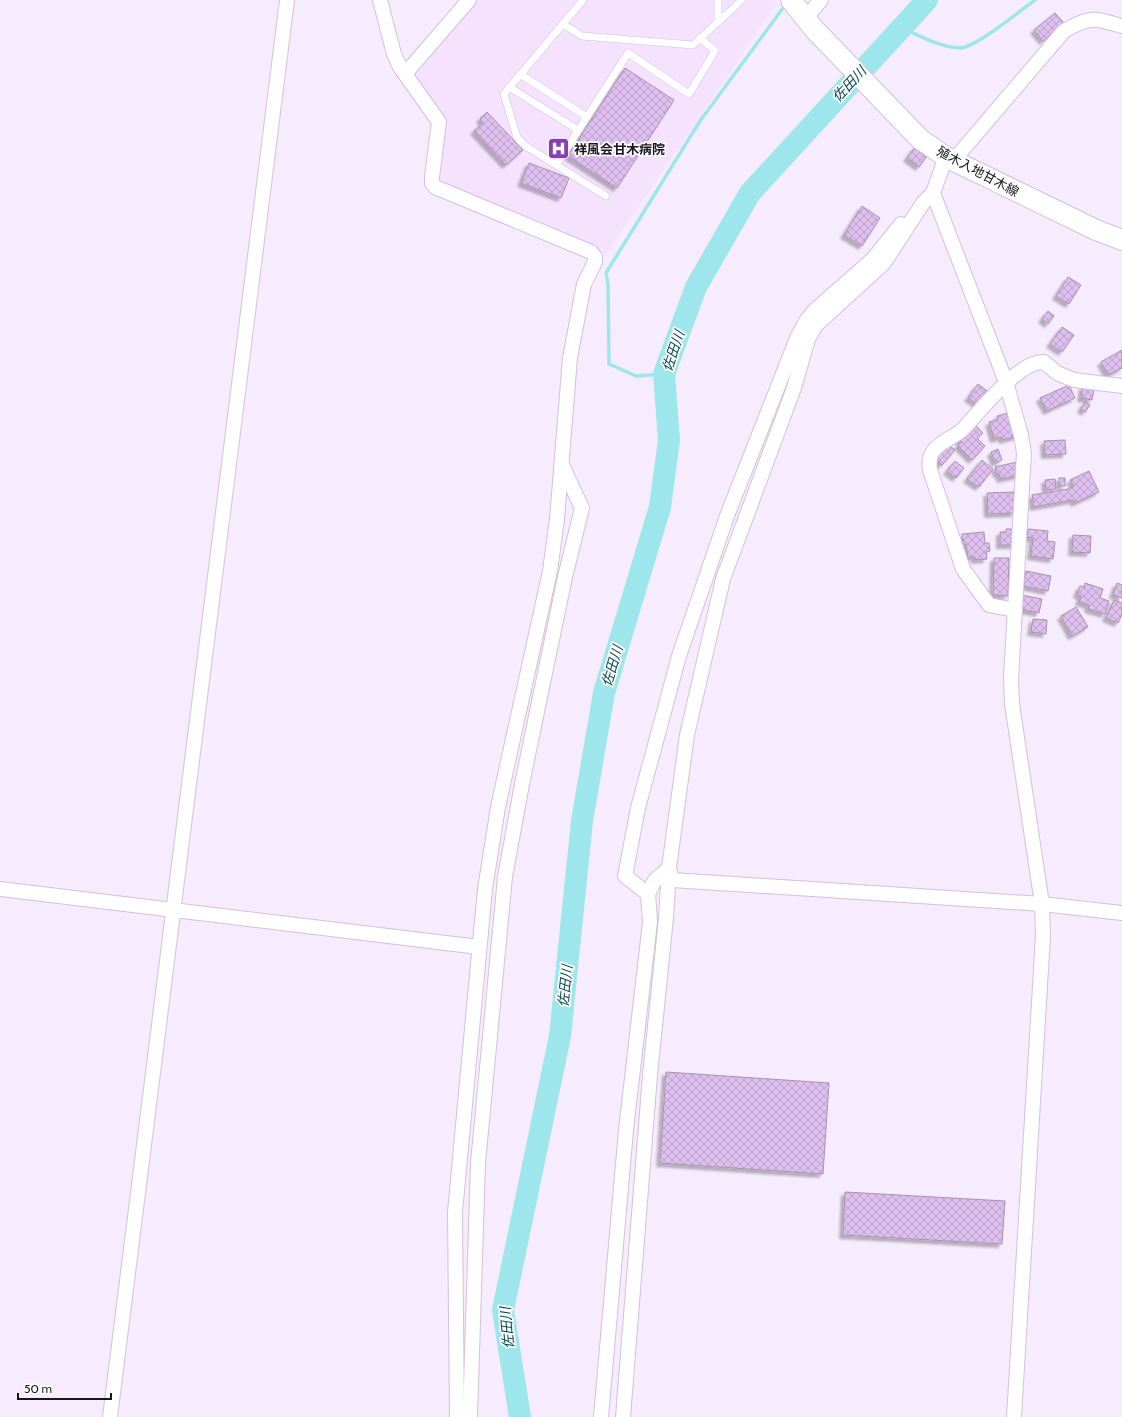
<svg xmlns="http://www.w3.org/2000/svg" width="1122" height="1417" font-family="Cabin,'Noto Sans JP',sans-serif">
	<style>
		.built { fill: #f5e2ff }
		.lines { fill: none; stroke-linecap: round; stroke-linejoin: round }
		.stream { stroke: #9de6ec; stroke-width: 3.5 }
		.river { stroke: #9de6ec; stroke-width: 22 }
		.building { fill: url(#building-cross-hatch); stroke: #a593af; filter: url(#shadow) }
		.service-casing { stroke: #d3c0dd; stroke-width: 8 }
		.minor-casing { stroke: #d3c0dd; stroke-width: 16 }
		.secondary-casing { stroke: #d3c0dd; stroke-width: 22 }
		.service { stroke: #fff; stroke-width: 7 }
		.minor { stroke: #fff; stroke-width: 14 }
		.secondary { stroke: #fff; stroke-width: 20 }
		.labels { text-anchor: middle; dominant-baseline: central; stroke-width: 3.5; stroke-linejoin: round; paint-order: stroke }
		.poi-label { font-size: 13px; font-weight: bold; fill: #1b141e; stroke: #fefefe; text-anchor: start }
		.street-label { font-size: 13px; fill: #1b141e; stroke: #fefefe }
		.water-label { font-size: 14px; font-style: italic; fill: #074b4f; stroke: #fefefe }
	</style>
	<defs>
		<pattern id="building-cross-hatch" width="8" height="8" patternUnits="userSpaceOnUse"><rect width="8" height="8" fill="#ddbeed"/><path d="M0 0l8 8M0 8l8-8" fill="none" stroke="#bda2cb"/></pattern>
		<filter id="shadow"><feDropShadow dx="-3.5" dy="3.5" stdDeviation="1" flood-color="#0004"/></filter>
	</defs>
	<rect width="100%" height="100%" fill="#f7ebfe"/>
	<polygon class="built" points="479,0 775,0 777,3 606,255 439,181 443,117 415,75"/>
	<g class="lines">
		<g class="stream">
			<path d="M 902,28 C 920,36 940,47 960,48 C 975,48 1021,10 1035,0"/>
			<polyline points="664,374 636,376 609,364 608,284 606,273 700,121 783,8"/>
		</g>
		<polyline class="river" points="520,1417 503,1310 560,1036 582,821 604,693 660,507 669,440 664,374 696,287 750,193 927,0"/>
	</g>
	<g class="building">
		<polygon points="1055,13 1064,23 1043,41 1034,30"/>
		<polygon points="625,68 674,100 617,188 568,156"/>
		<polygon points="487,112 523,150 506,165 474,131 483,123 480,119"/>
		<polygon points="915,147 927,156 919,167 907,158"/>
		<polygon points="529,163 569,178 561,198 521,183"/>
		<polygon points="862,206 880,218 862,246 844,235"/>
		<polygon points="1068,277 1081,285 1069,304 1056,296"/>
		<polygon points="1048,311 1054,316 1048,324 1042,319"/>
		<polygon points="1062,327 1074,335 1062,352 1050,344"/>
		<polygon points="1122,350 1122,368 1108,375 1101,362"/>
		<polygon points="978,384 990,393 980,406 968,398"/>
		<polygon points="1069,385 1075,398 1047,411 1040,398"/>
		<polygon points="1083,386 1094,389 1092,400 1081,398"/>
		<polygon points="1085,402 1090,405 1085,412 1081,409"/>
		<polygon points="1012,412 1018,436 1003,440 1002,437 994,439 989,422 998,420 997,416"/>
		<polygon points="973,423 983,433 977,438 985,446 972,460 958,446 961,442 958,439"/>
		<polygon points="1065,440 1066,454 1045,455 1044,441"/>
		<polygon points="946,443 955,450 942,465 934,457"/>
		<polygon points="998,449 1002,460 995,463 991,452"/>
		<polygon points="982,460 993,469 979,487 967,479"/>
		<polygon points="955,461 964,468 956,478 947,471"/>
		<polygon points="1017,462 1020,475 1001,479 999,474 997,474 995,467"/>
		<polygon points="1089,471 1099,492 1075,503 1073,500 1034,507 1032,495 1068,489 1074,486 1070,480"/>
		<rect x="1059" y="478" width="6" height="8"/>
		<polygon points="1055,479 1056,489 1046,490 1045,480"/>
		<polygon points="1014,492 1015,513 988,514 987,493"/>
		<polygon points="1006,529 1015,529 1015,545 1000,545 1000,532 1006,532"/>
		<polygon points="1028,529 1048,531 1047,541 1055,542 1053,559 1031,556 1033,538 1027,537"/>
		<polygon points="984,532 985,543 989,543 990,551 986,552 987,559 975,560 975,557 968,557 966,544 963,544 962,534"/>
		<polygon points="1073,535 1091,536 1090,553 1072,552"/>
		<polygon points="994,558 1009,558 1008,596 993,595"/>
		<polygon points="1026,571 1051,576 1048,591 1023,586"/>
		<polygon points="1085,583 1103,589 1100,598 1109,601 1105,614 1088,609 1089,605 1079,602 1081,596 1077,594 1080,586 1084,587"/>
		<polygon points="1117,583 1122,585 1122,598 1113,595"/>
		<polygon points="1022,595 1042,599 1039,613 1019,609"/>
		<polygon points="1114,600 1122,603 1122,614 1118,623 1106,618"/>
		<polygon points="1076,607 1088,627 1072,636 1061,616"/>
		<polygon points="1033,619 1047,620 1046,634 1031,632"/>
		<polygon points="666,1072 829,1083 823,1174 660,1163"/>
		<polygon points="845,1192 1005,1201 1002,1244 843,1235"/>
	</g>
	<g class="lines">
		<defs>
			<g id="service">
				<polyline points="583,0 504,94 517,137 524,145 606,196"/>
				<polyline points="718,0 718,22"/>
				<polyline points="563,24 582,36 693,45 742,0"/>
				<polyline points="520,74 587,117"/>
				<polyline points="509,87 578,130"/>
				<polyline points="556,165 628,53 689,94 715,51 700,38"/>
			</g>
			<g id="minor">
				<polyline points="380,0 394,54 400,67 439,122 432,177 432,183 435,187 591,252 595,257 595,262 584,284 570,358 557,519 550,571 498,807 485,889 455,1212 457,1417"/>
				<polyline points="805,19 821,0"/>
				<polyline points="405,74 469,0"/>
				<path d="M 953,161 L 1064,31 C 1089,16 1094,18 1122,26"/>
				<polyline points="933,193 1006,382 1021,435 1024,453 1011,678 1012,704 1042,904 1043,936 1014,1417"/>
				<path d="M 1015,610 L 989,605 L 963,569 L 930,470 C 929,463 929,456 934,450 C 942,441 954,437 962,430 C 979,413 1019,360 1044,362 L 1057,373 L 1074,380 L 1122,386"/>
				<polyline points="669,868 672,880 1042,904 1122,913"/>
				<polyline points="0,889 479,947"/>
				<polyline points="648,894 655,880 669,868"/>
				<polyline points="110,1417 287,0"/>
				<polyline points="470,1417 478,1163 505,877 522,784 565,577 582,508 562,465"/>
				<polyline points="601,1417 626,1130 650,922 648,894 625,876 638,808 679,656 727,516 797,338 806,321 814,311 873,259 901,224"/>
				<polyline points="623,1417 650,1075 666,918 669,868 687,735 723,579 794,388 808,339 816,325 884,263 923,203 933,193 946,157"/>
			</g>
			<polyline id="secondary" points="791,0 814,29 920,139 946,157 1096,230 1122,240"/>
		</defs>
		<use href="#service" class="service-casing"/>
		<use href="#minor" class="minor-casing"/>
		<use href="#secondary" class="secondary-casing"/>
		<use href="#service" class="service"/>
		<use href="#minor" class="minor"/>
		<use href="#secondary" class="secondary"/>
	</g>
	<defs>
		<symbol id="hospital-square" viewBox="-11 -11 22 22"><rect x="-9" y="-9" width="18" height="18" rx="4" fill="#873fb2" stroke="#fefefe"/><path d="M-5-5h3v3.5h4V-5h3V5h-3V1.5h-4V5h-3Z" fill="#fff"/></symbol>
	</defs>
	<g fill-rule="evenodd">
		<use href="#hospital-square" x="546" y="136" width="25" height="25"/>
	</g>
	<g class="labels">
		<g class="poi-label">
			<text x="574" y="149">祥風会甘木病院</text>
		</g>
		<g class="street-label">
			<text transform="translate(978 171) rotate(28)">殖木入地甘木線</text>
		</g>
		<g class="water-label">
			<text transform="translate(849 84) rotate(-47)">佐田川</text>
			<text transform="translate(673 351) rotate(-71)">佐田川</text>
			<text transform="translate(612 666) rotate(-73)">佐田川</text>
			<text transform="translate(565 986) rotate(-84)">佐田川</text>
			<text transform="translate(507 1328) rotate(-95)">佐田川</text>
		</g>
	</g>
	<path d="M18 1393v6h93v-6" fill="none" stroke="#1b141e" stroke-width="2"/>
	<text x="24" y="1393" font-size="12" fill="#1b141e" stroke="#fefefe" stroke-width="3" paint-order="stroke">50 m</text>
</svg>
